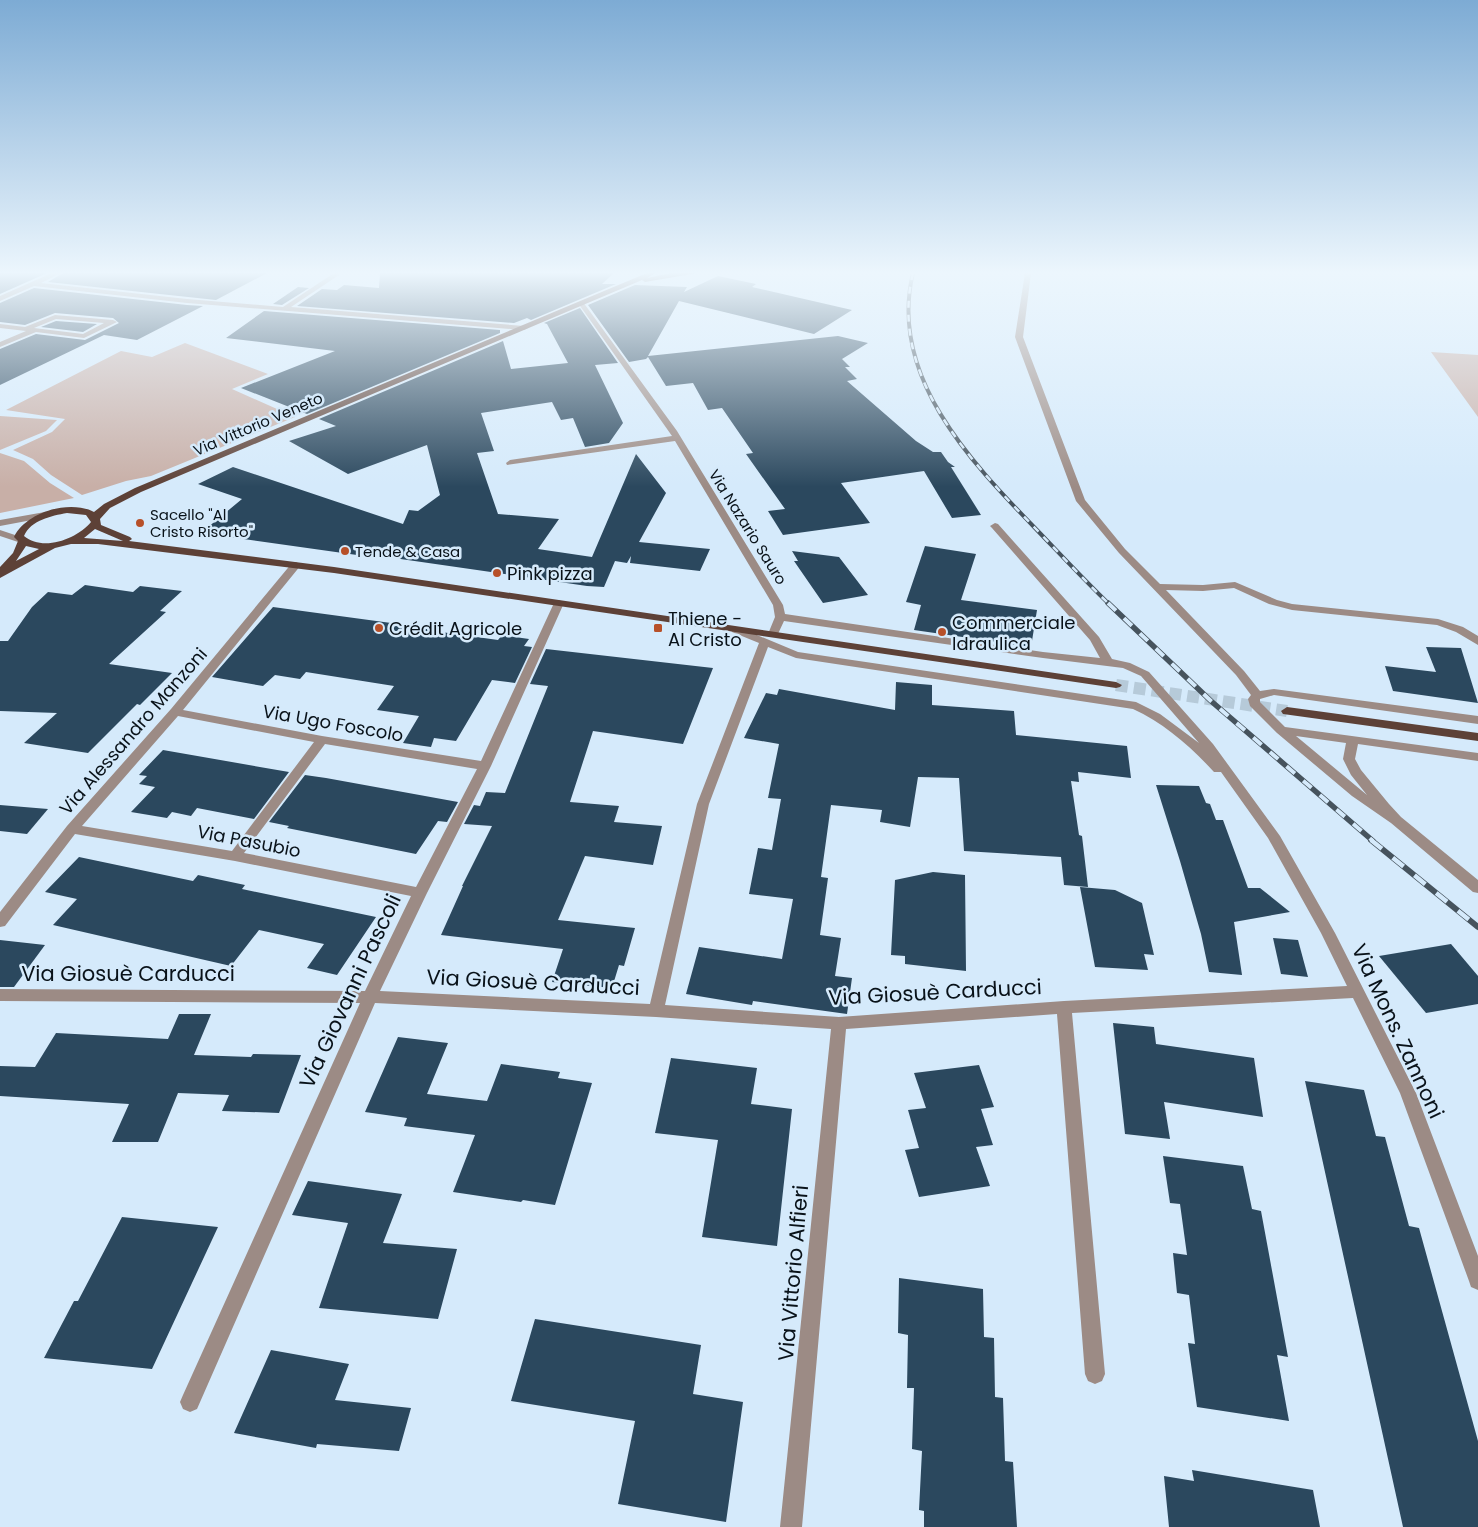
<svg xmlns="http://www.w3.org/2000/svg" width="1478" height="1527" font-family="Poppins,sans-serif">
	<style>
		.green { fill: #c8afa7 }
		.building { fill: #2b485e }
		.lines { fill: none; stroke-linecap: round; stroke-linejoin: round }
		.major-tunnel { stroke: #b6cad9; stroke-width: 12; stroke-dasharray: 12 6; stroke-linecap: butt }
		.minor { fill: #9c8b85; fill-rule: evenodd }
		.major { fill: #5d4137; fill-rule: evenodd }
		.rail-far2-casing { stroke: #46535d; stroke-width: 4 }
		.rail-far1-casing { stroke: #46535d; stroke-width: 5.5 }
		.rail-casing { stroke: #46535d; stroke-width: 6 }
		.rail-far2 { stroke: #d5eafb; stroke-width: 2.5; stroke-dasharray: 7; stroke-linecap: butt }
		.rail-far1 { stroke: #d5eafb; stroke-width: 4; stroke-dasharray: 11; stroke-linecap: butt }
		.rail { stroke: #d5eafb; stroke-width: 4.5; stroke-dasharray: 14; stroke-linecap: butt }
		.poi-dot { fill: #b75029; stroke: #d5eafb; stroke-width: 2 }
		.labels { text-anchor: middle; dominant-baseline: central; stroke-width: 5; stroke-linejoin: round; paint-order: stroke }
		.far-street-label { font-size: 15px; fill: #091219; stroke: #d5eafb }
		.far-poi-label { font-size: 15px; fill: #091219; stroke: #d5eafb; text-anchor: start }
		.poi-label { font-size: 18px; fill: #091219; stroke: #d5eafb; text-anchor: start }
		.street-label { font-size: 18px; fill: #091219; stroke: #d5eafb }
		.near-street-label { font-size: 21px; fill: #091219; stroke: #d5eafb }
	</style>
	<rect width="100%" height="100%" fill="#d5eafb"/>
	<g class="green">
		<polygon points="185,343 268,374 232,389 295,417 151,476 126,481 82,495 51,475 33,459 13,450 52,432 65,419 6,410 121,351 152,357"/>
		<polygon points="1431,352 1478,355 1478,417"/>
		<polygon points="0,416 57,420 46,431 0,450"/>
		<polygon points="0,453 24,461 50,483 74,498 0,513"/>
	</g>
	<g class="building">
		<polygon points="0,273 47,273 0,294"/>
		<polygon points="63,273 267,273 216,300 48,282"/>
		<polygon points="380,273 614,273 602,284 616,284 531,320 527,318 514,323 297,306 322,289 337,290 344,285 379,288"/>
		<polygon points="718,276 756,284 752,287 852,310 814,334 679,301 648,356 838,336 868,343 842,359 850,367 845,367 857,379 847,381 916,441 933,452 941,452 948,462 955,467 951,467 981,515 952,518 924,471 841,483 870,523 783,535 768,511 785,509 746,454 753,453 722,408 708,410 693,383 666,386 648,357 646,359 629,362 588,305 635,285 687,287 684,292"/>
		<polygon points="298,287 309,288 282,305 273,304"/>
		<polygon points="34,288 187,305 203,306 137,340 104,335 0,385 0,349 36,334 85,340 119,323 113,318 55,313 25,325 0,322 0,303"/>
		<polygon points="580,308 618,363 595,365 623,423 609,443 585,447 573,418 561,420 552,402 481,413 494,451 477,453 498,514 559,519 538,549 592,557 636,454 666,493 639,542 710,549 700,571 630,563 631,556 627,563 615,561 604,587 587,586 359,553 357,555 201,533 242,499 198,484 233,467 403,524 409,510 418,511 440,495 427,445 348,474 289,441 336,426 319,419 503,341 511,369 568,363 547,324 544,323"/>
		<polygon points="264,311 500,330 500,333 307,414 241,388 335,351 226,338"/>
		<polygon points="56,321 97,324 83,332 41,327"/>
		<polygon points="925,546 976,554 961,600 1037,610 1031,647 914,630 921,605 906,602"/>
		<polygon points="792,551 839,557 868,595 823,603 794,561 798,561"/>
		<polygon points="85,585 133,592 140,586 182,591 160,611 166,612 109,664 172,673 140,705 137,704 88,753 24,743 57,713 0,711 0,641 8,641 32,607 48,592 72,595"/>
		<polygon points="273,607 428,628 427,630 498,640 502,635 529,639 524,646 532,647 515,683 492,680 456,741 434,738 431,747 403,743 419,716 377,710 394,686 306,672 300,679 275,675 263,686 212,677"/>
		<polygon points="1426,647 1461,648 1478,703 1393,691 1385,666 1436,672"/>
		<polygon points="546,649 713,668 683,744 593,731 570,802 619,806 614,822 662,826 653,865 585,856 558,920 635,928 624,966 619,965 612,988 552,982 563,949 441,935 463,886 462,886 492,826 464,824 474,805 480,806 486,792 505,793 548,686 530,684"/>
		<polygon points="896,682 932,685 932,705 1014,711 1016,735 1127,746 1131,778 1078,772 1079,782 1071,781 1079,835 1082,836 1088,887 1064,885 1061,857 964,851 959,778 918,777 910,827 880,822 882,810 831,805 821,877 828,878 820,935 841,938 835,976 852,978 847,1014 753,1001 752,1005 686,994 699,947 782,959 793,899 749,894 758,848 772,850 781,799 768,798 779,744 744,738 766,693 777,695 779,689 895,710"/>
		<polygon points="163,750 289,772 254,819 197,808 191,816 172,812 167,818 131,812 155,787 139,784 147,776 139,775"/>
		<polygon points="305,775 326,778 458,802 447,822 438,821 416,854 287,828 289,826 269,822"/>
		<polygon points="1156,785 1199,786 1206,803 1210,804 1216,820 1223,820 1248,888 1260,888 1290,912 1234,922 1242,975 1209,972 1201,934 1180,861"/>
		<polygon points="0,805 48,809 27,834 0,831"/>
		<polygon points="79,857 193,881 198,875 245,885 242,889 376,917 337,975 307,968 324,944 259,930 231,966 53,925 77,899 45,892"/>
		<polygon points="933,872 965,875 966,971 905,964 905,956 891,955 895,880"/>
		<polygon points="1080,887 1115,890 1142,903 1154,955 1144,954 1148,970 1095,967"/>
		<polygon points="1273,938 1298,940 1308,977 1281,974"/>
		<polygon points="0,940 45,945 14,987 0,987"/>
		<polygon points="1451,944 1478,976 1478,1004 1426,1013 1379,956"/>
		<polygon points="179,1014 211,1014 194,1055 251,1057 253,1054 301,1055 279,1113 222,1111 229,1095 178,1093 158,1142 112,1142 129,1104 0,1096 0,1066 35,1067 56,1033 168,1039"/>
		<polygon points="1113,1023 1154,1027 1156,1044 1254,1058 1263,1117 1164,1102 1170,1139 1125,1134"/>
		<polygon points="398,1037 448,1043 427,1094 487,1101 501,1064 560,1072 558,1078 592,1083 555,1205 523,1200 521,1202 453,1192 475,1135 404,1126 407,1118 365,1112"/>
		<polygon points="671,1058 757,1068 751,1104 792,1109 777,1246 702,1237 718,1140 655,1133"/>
		<polygon points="979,1065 994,1107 981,1109 993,1145 976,1147 990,1186 919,1197 905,1150 919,1148 908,1110 926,1108 914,1073"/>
		<polygon points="1305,1081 1364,1090 1376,1136 1385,1137 1409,1226 1419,1228 1478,1441 1478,1527 1403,1527"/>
		<polygon points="1163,1156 1243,1166 1252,1209 1261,1211 1288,1357 1277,1355 1289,1421 1197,1407 1188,1343 1195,1344 1189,1295 1177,1293 1173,1253 1187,1255 1180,1204 1170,1203"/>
		<polygon points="308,1181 402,1194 383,1243 457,1249 438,1319 319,1308 348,1223 292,1215"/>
		<polygon points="122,1217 218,1227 152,1369 44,1358 74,1301 78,1301"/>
		<polygon points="899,1278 983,1289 984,1337 994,1338 995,1397 1003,1398 1005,1461 1013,1462 1017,1527 924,1527 924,1511 919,1510 922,1451 912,1449 914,1388 907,1388 908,1335 898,1333"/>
		<polygon points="535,1319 701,1345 693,1394 743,1402 726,1522 618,1504 635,1421 511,1401"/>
		<polygon points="271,1350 349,1364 335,1400 411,1408 399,1451 317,1444 316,1448 234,1433"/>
		<polygon points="1192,1470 1313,1490 1320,1527 1169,1527 1164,1476 1194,1481"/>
	</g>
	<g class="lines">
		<polyline class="major-tunnel" points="1116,685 1287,711"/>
		<g class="minor">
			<polygon points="52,273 61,273 41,283 187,299 283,307 334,273 342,273 291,307 524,326 528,328 524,330 187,303 34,286 0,301 0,296"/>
			<path d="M 1025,273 L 1031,273 L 1023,337 L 1085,500 L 1125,549 L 1160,584 L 1203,585 L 1235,582 L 1277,600 L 1292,604 L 1438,619 L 1463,627 L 1478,636 L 1478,645 L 1456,632 L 1437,625 L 1292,610 L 1269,604 L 1234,588 L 1203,591 L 1166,590 L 1244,671 L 1260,691 L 1274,689 L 1478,716 L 1478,724 L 1274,695 L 1260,699 L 1260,702 L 1285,727 L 1478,753 L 1478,761 L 1358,744 L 1355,759 L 1361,770 L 1389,804 L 1401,817 L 1478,880 L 1478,893 L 1473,892 L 1391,823 L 1352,796 L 1277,733 L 1250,706 L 1248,699 L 1251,695 L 1236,675 L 1119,553 L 1076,501 L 1015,337 ZM 1296,736 L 1346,743 L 1343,759 L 1351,775 L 1367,795 Z"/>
			<path d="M 581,301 L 583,302 L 677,431 L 783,605 L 785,614 L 1043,652 L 1100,658 L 1090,640 L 992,528 L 990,526 L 995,523 L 998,524 L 1099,637 L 1112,659 L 1130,663 L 1149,672 L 1213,744 L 1280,836 L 1335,933 L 1416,1093 L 1478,1256 L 1478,1290 L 1471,1287 L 1469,1281 L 1400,1093 L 1353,998 L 1072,1013 L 1105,1374 L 1102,1381 L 1095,1384 L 1088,1381 L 1085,1374 L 1057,1014 L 846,1029 L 802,1527 L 780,1527 L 831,1029 L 656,1017 L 375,1003 L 197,1409 L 190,1412 L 183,1409 L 180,1402 L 183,1395 L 360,1003 L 0,1001 L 0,989 L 365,991 L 411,896 L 235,861 L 75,834 L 5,926 L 0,927 L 0,912 L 67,826 L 171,709 L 292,563 L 296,562 L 301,565 L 183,710 L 322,736 L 481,761 L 554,603 L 559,600 L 564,603 L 491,766 L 427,893 L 380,991 L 650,1004 L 697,804 L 759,643 L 732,632 L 731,630 L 732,628 L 740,628 L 798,652 L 1136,702 L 1160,714 L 1199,743 L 1141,676 L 1123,668 L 1043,658 L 784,621 L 777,636 L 769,636 L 768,634 L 775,617 L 773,605 L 675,441 L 507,465 L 506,463 L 510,460 L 672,436 L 578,303 ZM 768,647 L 796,658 L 1133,709 C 1164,723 1191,747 1214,772 L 1221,772 L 1268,838 L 1321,933 L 1347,986 L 1064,1001 L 839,1017 L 665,1005 L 709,804 ZM 178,716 L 314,742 L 232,851 L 82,826 ZM 325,744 L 477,769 L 416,887 L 244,853 Z"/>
			<path d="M 55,315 L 113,320 L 117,322 L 84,338 L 36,332 L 0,347 L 0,342 L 26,331 L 0,328 L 0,324 L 25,327 ZM 56,319 L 104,323 L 83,334 L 34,328 Z"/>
			<polygon points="45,512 48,513 48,517 0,526 0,520"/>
			<polygon points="0,530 24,538 26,540 21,543 0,536"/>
		</g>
		<g class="major">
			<path d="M 647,273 L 656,273 L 647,278 L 671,273 L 698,273 L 645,282 L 642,280 L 141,492 L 110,508 L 100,519 L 101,525 L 130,537 L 132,539 L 129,541 L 334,567 L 1116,682 L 1122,685 L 1120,687 L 1116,688 L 334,573 L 98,544 L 71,544 L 55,548 L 0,578 L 0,567 L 13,553 L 18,541 L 14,537 C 26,512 70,499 94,512 L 104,504 L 135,488 ZM 67,513 L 86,515 L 91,522 C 77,539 43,552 24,536 C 31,520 51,516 67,513 ZM 95,529 L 123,541 L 84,538 ZM 26,546 L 39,549 L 16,561 Z"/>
			<polygon points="1287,707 1478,733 1478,741 1283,714 1281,711"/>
		</g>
		<defs>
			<path id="rail-far2" d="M 913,273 C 888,375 970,461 1035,528 C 1060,554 1084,580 1110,605"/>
			<polyline id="rail-far1" points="1108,603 1211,701 1373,841"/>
			<polyline id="rail" points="1371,840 1478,927"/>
		</defs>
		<use href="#rail-far2" class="rail-far2-casing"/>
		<use href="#rail-far1" class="rail-far1-casing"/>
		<use href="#rail" class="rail-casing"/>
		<use href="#rail-far2" class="rail-far2"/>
		<use href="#rail-far1" class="rail-far1"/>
		<use href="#rail" class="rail"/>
	</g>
	<linearGradient id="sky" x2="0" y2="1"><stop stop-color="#7dabd4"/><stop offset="0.56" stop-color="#ecf6fd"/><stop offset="1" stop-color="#ecf6fd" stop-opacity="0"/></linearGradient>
	<rect width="1478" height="487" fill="url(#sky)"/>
	<g class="poi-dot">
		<circle cx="140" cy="523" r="5"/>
		<circle cx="345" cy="551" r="5"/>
		<circle cx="497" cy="573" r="5"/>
		<circle cx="379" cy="628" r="5"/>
		<rect x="653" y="623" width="10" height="10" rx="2.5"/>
		<circle cx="942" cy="632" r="5"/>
	</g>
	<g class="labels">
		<g class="far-street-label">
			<text transform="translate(258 424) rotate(-23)">Via Vittorio Veneto</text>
			<text transform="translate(748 527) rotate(58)">Via Nazario Sauro</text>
		</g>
		<g class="far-poi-label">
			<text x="150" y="514">Sacello "Al<tspan x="150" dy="17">Cristo Risorto"</tspan></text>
			<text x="355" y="551">Tende &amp; Casa</text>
		</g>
		<g class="poi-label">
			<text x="507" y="573">Pink pizza</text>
			<text x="668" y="618">Thiene -<tspan x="668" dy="21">Al Cristo</tspan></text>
			<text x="952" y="622">Commerciale<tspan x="952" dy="21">Idraulica</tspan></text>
			<text x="389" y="628">Crédit Agricole</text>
		</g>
		<g class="street-label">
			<text transform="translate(333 723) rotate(10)">Via Ugo Foscolo</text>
			<text transform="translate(133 731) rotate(-49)">Via Alessandro Manzoni</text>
			<text transform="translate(249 841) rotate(11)">Via Pasubio</text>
		</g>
		<g class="near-street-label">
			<text x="128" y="973">Via Giosuè Carducci</text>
			<text transform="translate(533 982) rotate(3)">Via Giosuè Carducci</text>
			<text transform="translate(350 991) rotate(-65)">Via Giovanni Pascoli</text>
			<text transform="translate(935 992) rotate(-3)">Via Giosuè Carducci</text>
			<text transform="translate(1398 1031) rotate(65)">Via Mons. Zannoni</text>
			<text transform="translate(793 1273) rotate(-85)">Via Vittorio Alfieri</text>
		</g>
	</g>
</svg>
